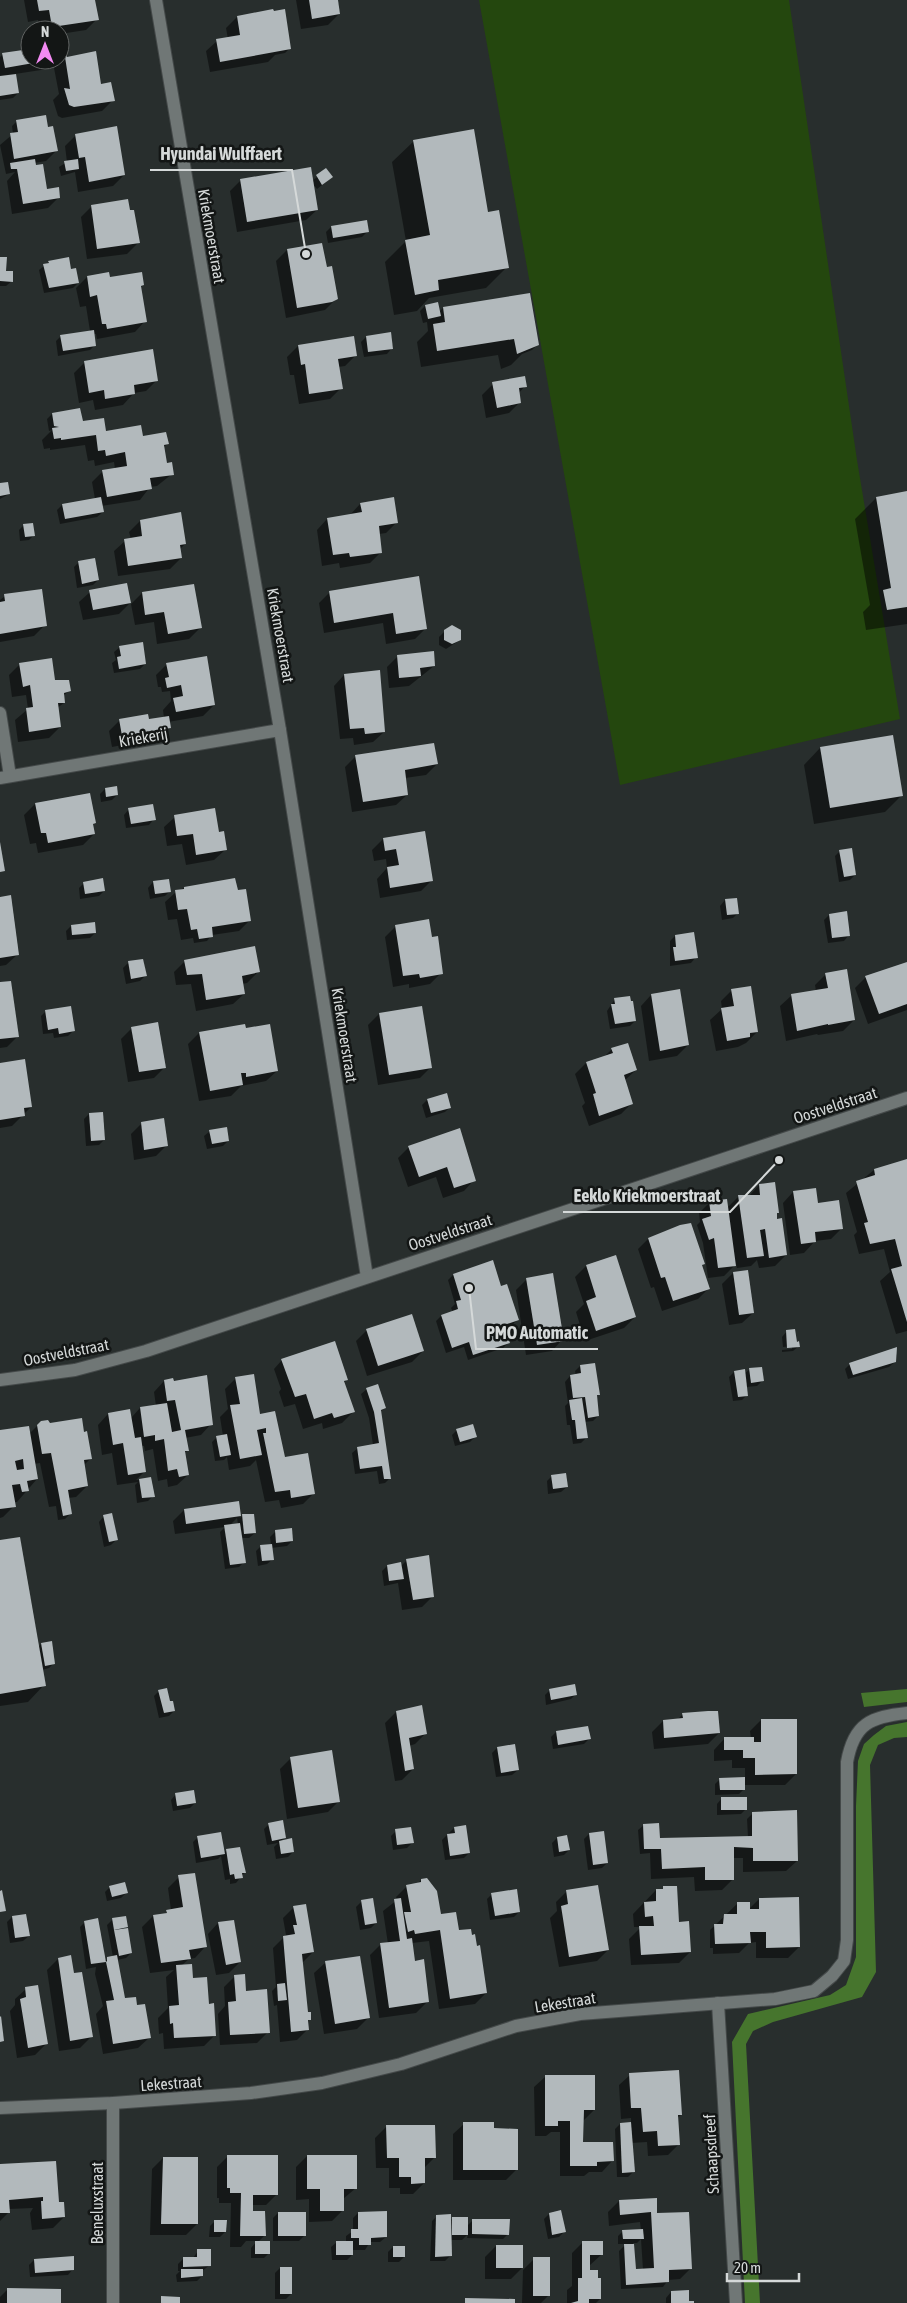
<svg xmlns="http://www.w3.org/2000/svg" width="907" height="2303" font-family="'Asap Condensed',sans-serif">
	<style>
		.green { fill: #24470e }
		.forest { fill: #46752d }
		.shadow { fill: #0007; fill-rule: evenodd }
		.building { fill: #b2b9bc; fill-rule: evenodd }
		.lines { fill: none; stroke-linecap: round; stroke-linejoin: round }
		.minor-casing { stroke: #444949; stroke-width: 14 }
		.minor { stroke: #707776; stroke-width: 12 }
		.labels { text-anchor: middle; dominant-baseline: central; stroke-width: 5; stroke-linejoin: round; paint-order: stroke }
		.street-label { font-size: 16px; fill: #d5d9d9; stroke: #131615 }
		.leader { fill: none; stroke: #d5d9d9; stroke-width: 2 }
		.callout-dot { fill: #d5d9d9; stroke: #131615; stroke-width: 2 }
		.callout-label { font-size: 18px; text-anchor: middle; font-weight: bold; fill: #d5d9d9; stroke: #131615; stroke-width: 5; stroke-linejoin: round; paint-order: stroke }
	</style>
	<rect width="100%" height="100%" fill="#282e2d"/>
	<polygon class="green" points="479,0 789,0 857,460 900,719 620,785"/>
	<g class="forest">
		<polygon points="907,1689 907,1702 864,1707 861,1693"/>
		<polygon points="907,1722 907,1737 894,1738 878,1745 870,1765 876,1972 862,1997 773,2022 753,2031 746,2044 760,2303 745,2303 732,2042 748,2014 830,1995 846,1985 856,1957 856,1806 858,1761 864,1744 874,1735 886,1726"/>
	</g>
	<g class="shadow">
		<polygon points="24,0 94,0 97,19 86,30 60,34 60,30 40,30 38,20 28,22"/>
		<polygon points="296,0 337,0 339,14 328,25 301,29"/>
		<polygon points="237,17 290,48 285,53 275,55 268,62 210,72 206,51 217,41 228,39 226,28"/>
		<polygon points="60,45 66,58 113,100 102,111 62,118 58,116 53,100 59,94 54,68 15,74 18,93 13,98 0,100 0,57 3,54 30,50 30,60 60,60"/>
		<polygon points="17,121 47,126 56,151 46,161 34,163 46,190 59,197 48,208 12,214 7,181 15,172 6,174 0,145 13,134 12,126"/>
		<polygon points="76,135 124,175 113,186 78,192 75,172 61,176 59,167 67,162 65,146"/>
		<polygon points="414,141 507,267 486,288 429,298 417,311 394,315 385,262 406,241 392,162"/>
		<polygon points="326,170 331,177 326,182 317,189 312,183 317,210 306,220 237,232 230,191 241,180 312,181"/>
		<polygon points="92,206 138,243 127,254 87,259 81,217"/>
		<polygon points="331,227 367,232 362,237 328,243 326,232"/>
		<polygon points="287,250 326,268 336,299 325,310 286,318 276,261"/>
		<polygon points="0,258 4,272 12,281 6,286 0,286"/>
		<polygon points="49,262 70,271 78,283 73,288 44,293 39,270"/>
		<polygon points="87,277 109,278 143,285 140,288 145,321 135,332 97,339 96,334 93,334 95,345 90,350 58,356 56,341 61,336 90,331 86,306 80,307 76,288"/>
		<polygon points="425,306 439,312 443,308 538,344 532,350 522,354 511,365 501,369 498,355 421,367 417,342 428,331 427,322 423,323 420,311"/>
		<polygon points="366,337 392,348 387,354 364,357 361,342"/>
		<polygon points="353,338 356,355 345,366 338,367 341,388 330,399 299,404 294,375 290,375 287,357 298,346"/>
		<polygon points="85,362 157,380 146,391 134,393 123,405 95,410 93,400 79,403 74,373"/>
		<polygon points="493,384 525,386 519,393 520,402 509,413 486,418 482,395"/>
		<polygon points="52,414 81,421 105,432 167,444 163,448 166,465 172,474 157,486 150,487 140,500 101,506 103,512 97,517 60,524 57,510 62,505 95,499 92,482 103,471 115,469 114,462 95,466 94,460 88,461 85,445 50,450 50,448 44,449 42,440 52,430 49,431 47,419"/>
		<polygon points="0,484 9,494 0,499"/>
		<polygon points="907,492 907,624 866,630 863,612 870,605 855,519 876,498"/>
		<polygon points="360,504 397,522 386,533 379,534 381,552 370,563 340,568 339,563 322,566 317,530 327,519 349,516"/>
		<polygon points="140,521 185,544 179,550 181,558 170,569 118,576 114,551 125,541 131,539 129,532"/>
		<polygon points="24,525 34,535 29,540 20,541 19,530"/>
		<polygon points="79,562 98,580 93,585 77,588 74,567"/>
		<polygon points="418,578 426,628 415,639 386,644 383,623 324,633 319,603 330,592"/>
		<polygon points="90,592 130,603 119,614 83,620 79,602"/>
		<polygon points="142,593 200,628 189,639 157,644 154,622 135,625 131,604"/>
		<polygon points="5,596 45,625 34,636 0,642 0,600"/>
		<polygon points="445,631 460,640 446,649 439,645 439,637"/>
		<polygon points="120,647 145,664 140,669 114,673 112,663 116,660 114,652"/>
		<polygon points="397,657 434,666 409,686 389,688 387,667"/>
		<polygon points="20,664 70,690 63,696 64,703 57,708 60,727 49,738 18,742 15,720 28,709 26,695 12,697 9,675"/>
		<polygon points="167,664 214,705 203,716 168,722 170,728 159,738 112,747 109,731 120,720 148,720 164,718 163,710 171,701 170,691 162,692 161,687 158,687 156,675"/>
		<polygon points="344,675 384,732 373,742 354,745 353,738 340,739 334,686"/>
		<polygon points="892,736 902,795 885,812 814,824 804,765 820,748"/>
		<polygon points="356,756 437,764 426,775 405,778 407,795 396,805 352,812 345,767"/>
		<polygon points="105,789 117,795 112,800 101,802 100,794"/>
		<polygon points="35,804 94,823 92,825 94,834 83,845 38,853 36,843 30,844 24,815"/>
		<polygon points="129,809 154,819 149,825 126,828 124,815"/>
		<polygon points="175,817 218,834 225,850 214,860 186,865 182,844 167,846 164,827"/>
		<polygon points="424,833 432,880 421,891 380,898 377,879 387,868 386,859 374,861 372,850 383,839"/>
		<polygon points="840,851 855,875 850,880 839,882 835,856"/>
		<polygon points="168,880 170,891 165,896 150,899 148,888 153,882"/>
		<polygon points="84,883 104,891 99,896 80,899 79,888"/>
		<polygon points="184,888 236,892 250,920 239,931 212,935 207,941 194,943 193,938 181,940 177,919 168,920 165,902 176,892"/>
		<polygon points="0,898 17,955 6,965 0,966"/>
		<polygon points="725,900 738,913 733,918 722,920 720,906"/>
		<polygon points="829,915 849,935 844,941 828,943 824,920"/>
		<polygon points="71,926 95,933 90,938 67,940 66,931"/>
		<polygon points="396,926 431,938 441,973 430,984 409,988 409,984 393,987 385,937"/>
		<polygon points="675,936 696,957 691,963 670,966 670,941"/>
		<polygon points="185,961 258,972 247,983 242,984 244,994 233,1004 196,1011 191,984 176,985 174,972"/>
		<polygon points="128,963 145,976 140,981 126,984 123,968"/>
		<polygon points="907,967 907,1010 868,1024 855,988 866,977"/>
		<polygon points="826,974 854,1020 843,1031 818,1035 817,1034 786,1041 780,1006 791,996 816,991 815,985"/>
		<polygon points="0,984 18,1036 7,1047 0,1048"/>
		<polygon points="732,990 757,1032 746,1043 738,1047 716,1051 710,1020 722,1009 721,1001"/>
		<polygon points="651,995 688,1045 677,1056 649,1061 641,1006"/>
		<polygon points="615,999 635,1021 630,1026 610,1029 607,1011"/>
		<polygon points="46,1011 73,1031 68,1036 54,1038 53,1033 43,1034 41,1016"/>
		<polygon points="379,1014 431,1067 420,1078 378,1085 368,1025"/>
		<polygon points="132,1028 165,1067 154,1078 128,1082 121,1039"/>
		<polygon points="199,1033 277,1071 266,1081 241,1086 231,1096 199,1101 188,1044"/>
		<polygon points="612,1049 636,1070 624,1081 632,1103 621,1114 589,1126 582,1106 585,1103 575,1074 586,1063 604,1057"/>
		<polygon points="0,1064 31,1107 12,1126 0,1128"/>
		<polygon points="446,1095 450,1107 445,1112 426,1118 422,1105 427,1100"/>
		<polygon points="89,1114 104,1140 99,1145 86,1146 84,1119"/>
		<polygon points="142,1123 167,1145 156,1156 134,1160 131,1134"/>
		<polygon points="210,1131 228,1141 223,1146 207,1149 204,1136"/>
		<polygon points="409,1147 474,1180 464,1191 443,1198 436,1177 408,1187 398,1158"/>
		<polygon points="907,1160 907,1331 896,1334 880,1281 890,1272 884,1249 859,1254 854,1235 857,1232 846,1193 874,1170"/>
		<polygon points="774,1184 776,1214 786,1255 775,1266 759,1268 757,1260 751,1266 737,1268 736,1264 724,1276 708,1278 703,1243 697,1225 700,1222 699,1213 710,1202 727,1208 739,1196 750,1195 759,1185"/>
		<polygon points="793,1192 842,1228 831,1239 815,1241 804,1253 790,1255 783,1203"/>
		<polygon points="666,1231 704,1263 701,1266 708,1289 698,1299 662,1311 654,1287 651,1288 638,1249 648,1239"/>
		<polygon points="615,1256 635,1317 624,1328 585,1341 576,1312 584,1304 575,1277 586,1266"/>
		<polygon points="733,1273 753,1313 742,1323 729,1325 722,1284"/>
		<polygon points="453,1275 500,1288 518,1319 512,1325 503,1327 508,1343 503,1348 468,1360 464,1347 446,1353 436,1321 441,1316 453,1312 451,1308 455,1304 448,1280"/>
		<polygon points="527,1279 562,1340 552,1351 526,1355 516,1290"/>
		<polygon points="367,1330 423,1351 412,1362 367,1376 356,1341"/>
		<polygon points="787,1331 799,1346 793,1351 782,1352 782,1350 792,1349 792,1346 783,1347 782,1337"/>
		<polygon points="282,1360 347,1379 344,1383 353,1412 342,1423 323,1429 322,1423 303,1429 295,1404 284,1407 279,1392 281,1389 274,1369"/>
		<polygon points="895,1362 889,1367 848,1379 845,1369 850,1364"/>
		<polygon points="580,1366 598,1394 596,1397 598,1416 593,1421 584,1422 586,1438 581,1443 573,1444 570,1425 567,1425 565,1406 568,1403 565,1382 570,1376 576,1375 575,1371"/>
		<polygon points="750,1369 762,1381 757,1386 746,1387 747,1395 742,1400 733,1401 729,1377 734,1372 744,1371 744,1374"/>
		<polygon points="236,1378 284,1459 314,1493 303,1504 281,1508 279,1500 265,1502 256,1460 250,1466 229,1470 227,1457 224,1460 215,1461 212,1442 217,1437 223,1436 220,1417 228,1409 225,1389"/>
		<polygon points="164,1381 211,1424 201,1435 185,1438 187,1451 184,1453 188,1475 177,1485 168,1487 167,1479 158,1481 153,1449 145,1451 144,1446 141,1446 145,1471 136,1480 150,1478 153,1496 148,1501 137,1503 135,1485 138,1482 117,1485 112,1453 102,1455 98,1425 108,1414 131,1418 140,1408 156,1406 154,1392"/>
		<polygon points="367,1389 385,1408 380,1412 390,1478 385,1483 379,1484 377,1471 355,1474 352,1453 358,1448 373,1445 369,1418 361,1394"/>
		<polygon points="41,1422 90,1459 84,1465 87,1486 76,1497 68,1498 70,1514 65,1519 58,1520 56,1506 49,1507 40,1463 34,1464 37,1479 17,1502 14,1502 14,1506 3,1517 0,1518 0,1432 29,1434"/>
		<polygon points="457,1430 475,1437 470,1442 455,1446 452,1435"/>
		<polygon points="552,1476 567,1487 561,1492 548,1494 547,1481"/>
		<path d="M 237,1502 L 240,1518 L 242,1516 L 255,1533 L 249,1538 L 241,1538 L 244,1562 L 239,1567 L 225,1569 L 220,1532 L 225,1527 L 175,1534 L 173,1521 L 184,1510 ZM 237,1518 L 238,1524 L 229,1526 Z"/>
		<polygon points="104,1516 116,1540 111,1545 104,1547 99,1522"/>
		<polygon points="275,1532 292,1541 287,1546 271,1548 273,1559 267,1564 258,1566 256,1551 261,1546 271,1545 270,1537"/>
		<polygon points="0,1542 38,1648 41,1644 54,1663 49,1668 42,1670 44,1685 28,1702 0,1706"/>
		<polygon points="407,1560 433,1596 422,1607 402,1610 398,1583 384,1586 382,1571 387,1566 401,1566"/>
		<polygon points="550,1690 576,1694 571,1699 546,1705 545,1695"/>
		<polygon points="159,1691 174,1711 169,1716 159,1718 154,1696"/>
		<polygon points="396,1712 426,1733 415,1744 409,1746 413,1769 402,1780 395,1781 385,1723"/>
		<polygon points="683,1714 719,1733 708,1744 654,1749 652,1732 663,1721 677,1720"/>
		<polygon points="761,1720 796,1774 785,1785 744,1785 744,1789 739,1794 715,1795 715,1784 720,1779 745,1778 745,1768 732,1768 732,1760 714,1761 714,1750 724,1739 751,1738 750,1731"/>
		<polygon points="556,1732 589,1739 584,1744 553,1749 551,1737"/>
		<polygon points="514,1745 518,1770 512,1775 496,1777 492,1753 497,1748"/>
		<polygon points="291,1758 339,1801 328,1812 287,1819 280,1769"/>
		<polygon points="176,1794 195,1803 190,1808 173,1811 171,1800"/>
		<polygon points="722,1798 746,1809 741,1814 717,1815 717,1804"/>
		<polygon points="752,1814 797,1861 786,1871 743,1872 743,1858 733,1858 733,1879 722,1890 695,1891 694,1877 651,1879 650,1853 640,1854 638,1830 644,1825 659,1841 748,1837 747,1819"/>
		<polygon points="269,1824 285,1837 281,1841 293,1852 288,1857 276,1859 274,1847 278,1843 267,1845 264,1829"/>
		<polygon points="454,1828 469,1853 464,1858 445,1860 442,1840"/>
		<polygon points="396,1831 412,1843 407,1848 393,1850 391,1836"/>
		<polygon points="589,1834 607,1863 602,1868 588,1870 584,1839"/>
		<polygon points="198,1837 223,1853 226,1851 245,1872 236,1883 230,1884 230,1879 225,1880 221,1856 218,1859 196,1863 193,1842"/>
		<polygon points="557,1838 569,1850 564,1855 554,1857 552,1843"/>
		<polygon points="179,1877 205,1947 195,1958 189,1959 181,1966 207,2005 215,2035 204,2046 164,2049 163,2033 159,2034 158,2018 168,2008 166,1977 174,1970 150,1973 142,1927 153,1916 163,1915 171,1910 168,1888"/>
		<polygon points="421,1880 439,1916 458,1932 471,1936 486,1993 475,2004 439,2009 429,1941 412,1943 414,1962 427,2002 416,2013 379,2018 370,1955 381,1944 388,1944 383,1911 397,1900 396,1897 407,1886 417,1884"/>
		<polygon points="110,1887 126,1893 121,1898 107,1901 105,1892"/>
		<polygon points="656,1890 678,1923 690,1952 679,1963 631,1965 629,1939 641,1927 634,1927 633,1914"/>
		<polygon points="567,1891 608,1950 597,1961 559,1967 550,1918 557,1911 556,1902"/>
		<polygon points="492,1894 519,1912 514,1917 490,1920 487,1899"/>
		<polygon points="759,1899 799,1947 788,1958 756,1958 756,1942 749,1943 739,1953 713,1954 713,1948 710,1948 710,1930 738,1903 749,1909"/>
		<polygon points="372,1900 376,1923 371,1928 360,1930 356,1907 361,1902"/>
		<polygon points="294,1907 313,1952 302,1963 307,2013 309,2013 308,2029 297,2040 280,2042 277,2005 274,2006 272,1991 276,1987 273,1948 286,1935 283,1918"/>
		<polygon points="25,1915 29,1936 23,1941 10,1943 7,1922 12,1917"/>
		<polygon points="112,1920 126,1926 122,1930 131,1953 126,1958 117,1960 124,2000 136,2007 149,2038 138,2048 103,2054 96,2014 103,2006 95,1974 96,1967 86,1969 80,1927 85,1922 104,1961 113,1957 107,1925"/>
		<polygon points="218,1923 240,1962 229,1973 216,1975 208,1934"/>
		<polygon points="58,1959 73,1975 91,2037 80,2048 59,2051 47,1970"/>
		<polygon points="325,1963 368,2018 357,2029 324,2034 314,1973"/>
		<polygon points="235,1976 268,2032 257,2043 220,2045 218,2014 225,2006 224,1987"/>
		<polygon points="26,1989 46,2044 35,2055 17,2058 10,2011 15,2005 15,1999"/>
		<polygon points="630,2075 681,2115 677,2118 679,2144 668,2155 648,2156 647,2142 631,2143 633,2172 628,2177 617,2177 615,2129 620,2124 631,2124 631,2118 621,2119 619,2085"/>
		<polygon points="545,2077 594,2110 583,2121 582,2143 612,2161 602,2172 589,2172 584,2176 560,2176 560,2132 551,2132 546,2136 535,2136 534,2087"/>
		<polygon points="464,2124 493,2129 517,2169 506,2180 453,2180 453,2134"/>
		<polygon points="386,2127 435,2157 424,2168 424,2183 413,2194 400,2194 400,2188 389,2188 389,2168 376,2168 375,2138"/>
		<polygon points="228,2156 277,2194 266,2205 252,2205 252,2213 264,2236 257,2243 269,2253 264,2258 251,2258 251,2248 257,2241 246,2241 241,2247 230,2247 231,2203 219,2203 219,2198 217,2198 217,2167"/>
		<polygon points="307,2156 356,2188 343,2199 343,2210 332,2221 309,2222 309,2199 296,2200 296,2167"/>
		<polygon points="163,2158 197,2224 186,2235 150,2235 152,2169"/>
		<polygon points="0,2165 58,2203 64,2217 53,2228 32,2230 30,2213 33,2208 9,2209 9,2212 0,2221"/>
		<path d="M 655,2200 L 656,2215 L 691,2268 L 680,2279 L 668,2280 L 663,2287 L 621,2289 L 619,2251 L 626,2244 L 618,2244 L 618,2236 L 623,2231 L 641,2230 L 640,2222 L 609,2226 L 608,2212 L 619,2201 ZM 641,2239 L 643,2270 L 635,2270 L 633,2243 L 637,2243 Z"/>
		<polygon points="278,2213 304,2236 299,2241 273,2241 273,2218"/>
		<polygon points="358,2213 386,2237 380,2242 370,2242 365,2250 352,2250 352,2255 347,2260 332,2260 331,2247 337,2242 346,2242 346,2236 353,2231 353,2218"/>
		<polygon points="549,2214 564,2232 559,2237 548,2239 544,2219"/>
		<polygon points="437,2216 450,2221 453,2218 467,2226 473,2220 508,2234 503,2239 467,2238 468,2234 462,2240 450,2240 450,2256 445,2261 430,2261 432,2221"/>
		<polygon points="215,2221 225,2232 220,2237 209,2237 210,2226"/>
		<polygon points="583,2242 601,2255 589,2266 589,2271 600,2299 596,2303 561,2303 567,2303 567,2290 572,2286 572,2253"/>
		<polygon points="496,2246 522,2268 511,2279 485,2279 485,2257"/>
		<polygon points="393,2247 404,2257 399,2262 388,2262 388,2252"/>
		<polygon points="198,2251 210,2265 202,2271 202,2276 197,2281 177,2282 176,2275 180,2271 178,2271 178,2264 183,2259 193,2258"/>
		<polygon points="534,2259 549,2295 541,2303 522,2303 523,2270"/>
		<polygon points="34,2260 73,2269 68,2275 30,2277 29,2265"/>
		<polygon points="280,2268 291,2294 286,2299 275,2299 275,2273"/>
		<polygon points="8,2289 60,2303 0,2303 0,2297"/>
		<polygon points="671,2292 688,2301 693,2303 666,2303 666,2298"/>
	</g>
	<g class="building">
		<polygon points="37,0 95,0 99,20 52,27 49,10 39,11"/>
		<polygon points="309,0 338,0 340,14 312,19"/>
		<polygon points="273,9 274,11 285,9 291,49 220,62 216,39 240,35 237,16"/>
		<polygon points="65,43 67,57 96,51 101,84 111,82 115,101 74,107 69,105 64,88 70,89 65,57 60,58 60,44"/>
		<polygon points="30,49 30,60 45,61 5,68 2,53"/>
		<polygon points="16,74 19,93 0,96 0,76"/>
		<polygon points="46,115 48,127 53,126 58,151 14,159 10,133 18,132 16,120"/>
		<polygon points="117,126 125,175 89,182 85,157 79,158 75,134"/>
		<polygon points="474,129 488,212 499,210 509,268 438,280 439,290 415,295 405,240 430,235 413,140"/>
		<polygon points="35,159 36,165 43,164 47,189 59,187 60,198 23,204 17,169 11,169 10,163"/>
		<polygon points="78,159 79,169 66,171 64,161"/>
		<polygon points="311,167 318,210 247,222 240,179"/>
		<polygon points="326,168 333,177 322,185 316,175"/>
		<polygon points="128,199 130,210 134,210 140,243 97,249 91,205"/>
		<polygon points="367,220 369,232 333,238 331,226"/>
		<polygon points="322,243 327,267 332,266 338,299 332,302 297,308 287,249"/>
		<polygon points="0,257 7,257 6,271 13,271 13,282 0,281"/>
		<polygon points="69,257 71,269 76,268 79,283 49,288 43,264 49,263 48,261"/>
		<polygon points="109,272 110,277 142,272 144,285 141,286 147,322 107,329 106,324 102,324 97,295 90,297 87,276"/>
		<polygon points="530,293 539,345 517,354 514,339 437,351 433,324 445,322 443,307"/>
		<polygon points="438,302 441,316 428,319 425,305"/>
		<polygon points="94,330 96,346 63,351 60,335"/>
		<polygon points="391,332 393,349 368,352 366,336"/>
		<polygon points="354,336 357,356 338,359 343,389 309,394 305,364 301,365 298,345"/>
		<polygon points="153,349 158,381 134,385 135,394 105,399 104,390 89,393 84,361"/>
		<polygon points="525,376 527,387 519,388 521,403 497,408 492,382"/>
		<polygon points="80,408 83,421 104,418 106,431 141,425 143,436 166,432 169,444 164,445 167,463 172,462 174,475 150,478 152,489 107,497 102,470 127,466 125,452 106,456 105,450 98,451 96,435 61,440 61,438 54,439 52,428 59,427 54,426 52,413"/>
		<polygon points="8,482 10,494 0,496 0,483"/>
		<polygon points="907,491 907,607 887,610 883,590 891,588 876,497"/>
		<polygon points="101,497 104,512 65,519 62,504"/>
		<polygon points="394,497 398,523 379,526 382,553 350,557 349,553 333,555 327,518 362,512 360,503"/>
		<polygon points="181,512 186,544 180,545 182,558 128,566 124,539 142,536 140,520"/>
		<polygon points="33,523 35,536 25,537 23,524"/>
		<polygon points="95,558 99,580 82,584 78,561"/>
		<polygon points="419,576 427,629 396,634 393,613 334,623 329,591"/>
		<polygon points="127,583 131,603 93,610 89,590"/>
		<polygon points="194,584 202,628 168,634 164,612 145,615 142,592"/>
		<polygon points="42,589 47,626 0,634 0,602 5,601 4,594"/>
		<polygon points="452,625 461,630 461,640 452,644 444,640 444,630"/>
		<polygon points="143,642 146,664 119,669 117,657 121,656 119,646"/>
		<polygon points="434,651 435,666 420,668 421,676 399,678 397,655"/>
		<polygon points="207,656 215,705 176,712 173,698 183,696 181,685 167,688 165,678 169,677 166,663"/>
		<polygon points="52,658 55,680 69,680 71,691 64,693 65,703 58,703 61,727 29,732 26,708 33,707 30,685 23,687 19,663"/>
		<polygon points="380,670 385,732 365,734 364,728 350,729 344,674"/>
		<polygon points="148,714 149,719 169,716 171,728 122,736 119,719"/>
		<polygon points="893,735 903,796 830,808 820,747"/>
		<polygon points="434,743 438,764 405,770 408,795 363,802 355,755"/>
		<polygon points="117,786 118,795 106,797 105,788"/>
		<polygon points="90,793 96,823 93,824 95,834 48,843 46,833 41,833 35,803"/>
		<polygon points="153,804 156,820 131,824 128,808"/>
		<polygon points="215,808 219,832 224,831 227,850 196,855 193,834 177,836 174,815"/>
		<polygon points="425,831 433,881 390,888 387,867 399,865 396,849 385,851 383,838"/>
		<polygon points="0,842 5,871 0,872"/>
		<polygon points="852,848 856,875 844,877 839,850"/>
		<polygon points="103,878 105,891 85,894 83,882"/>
		<polygon points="235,878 238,890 246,889 251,921 212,927 213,937 199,939 197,929 191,930 187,909 178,910 175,890 184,889 184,887"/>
		<polygon points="169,879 171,892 155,894 153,881"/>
		<polygon points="11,895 19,955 0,958 0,897"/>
		<polygon points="737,898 739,914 727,915 725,899"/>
		<polygon points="847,911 850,936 832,938 829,914"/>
		<polygon points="429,919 432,937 438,936 443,974 420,978 419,974 403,976 395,925"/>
		<polygon points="95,922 96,933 72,935 71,925"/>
		<polygon points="694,932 698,958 675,961 673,947 676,947 675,935"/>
		<polygon points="255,946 260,972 242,976 245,994 206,1000 202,974 187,975 184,960"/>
		<polygon points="143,959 147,976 131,979 128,961"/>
		<polygon points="907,962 907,1004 879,1014 865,976"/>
		<polygon points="847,969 855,1020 828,1025 828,1024 797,1031 791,994 828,988 825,973"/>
		<polygon points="11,981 19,1037 0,1039 0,982"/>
		<polygon points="751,986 758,1032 750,1033 750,1037 727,1041 721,1008 734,1006 731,989"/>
		<polygon points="680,989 689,1045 660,1051 651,994"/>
		<polygon points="630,996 631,1001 633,1001 636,1021 615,1024 611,1004 615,1004 614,998"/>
		<polygon points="71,1006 75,1031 59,1034 58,1028 48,1030 45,1010"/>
		<polygon points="422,1006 432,1068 389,1075 379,1013"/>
		<polygon points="158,1022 166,1068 139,1072 131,1027"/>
		<polygon points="245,1024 246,1028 270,1024 278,1071 246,1077 246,1073 241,1073 243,1085 210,1091 199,1032"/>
		<polygon points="628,1043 637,1070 624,1075 633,1104 599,1116 593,1094 596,1093 586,1062 613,1053 611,1048"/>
		<polygon points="25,1059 32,1107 24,1108 25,1116 0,1120 0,1063"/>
		<polygon points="447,1093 451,1108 431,1113 427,1099"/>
		<polygon points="103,1112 105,1140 91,1141 89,1113"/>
		<polygon points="164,1118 168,1146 144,1150 141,1122"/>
		<polygon points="227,1127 229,1141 212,1144 209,1130"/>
		<polygon points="460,1128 476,1181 454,1188 447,1167 419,1177 408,1146"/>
		<polygon points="907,1159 907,1322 891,1269 902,1266 895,1239 870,1244 864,1223 868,1222 856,1181 875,1175 874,1169"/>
		<polygon points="775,1182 779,1213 777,1213 777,1219 782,1218 787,1255 769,1258 765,1229 760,1230 764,1256 747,1258 738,1195 760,1195 759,1184"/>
		<polygon points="816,1188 818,1203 839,1200 843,1229 815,1232 816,1242 801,1244 793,1191"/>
		<polygon points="727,1199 736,1266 718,1268 714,1238 709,1240 702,1219 711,1216 709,1201"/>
		<polygon points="691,1223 705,1264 702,1265 710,1289 673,1301 665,1277 661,1278 648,1238 680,1225"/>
		<polygon points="616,1255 636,1317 596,1331 586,1301 596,1297 586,1265"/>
		<polygon points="493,1260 501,1286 507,1284 519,1320 504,1325 510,1343 473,1355 469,1342 452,1348 441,1315 458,1309 456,1301 461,1300 453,1274"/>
		<polygon points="748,1270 754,1313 739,1315 733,1272"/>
		<polygon points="553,1273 564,1341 537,1345 526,1278"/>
		<polygon points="412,1314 424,1351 378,1366 366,1329"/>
		<polygon points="795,1329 797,1342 799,1341 800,1347 787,1348 786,1330"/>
		<polygon points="335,1341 348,1380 344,1381 355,1412 334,1418 332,1413 314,1419 306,1394 295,1397 281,1359"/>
		<polygon points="897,1347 896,1362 853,1375 849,1363"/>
		<polygon points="595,1363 600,1395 597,1395 599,1416 588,1418 585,1397 573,1398 570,1375 581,1373 580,1365"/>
		<polygon points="762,1367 764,1381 751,1383 749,1368"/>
		<polygon points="745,1369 748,1396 738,1397 734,1371"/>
		<polygon points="254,1374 260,1414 275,1411 285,1457 308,1453 315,1494 291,1498 290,1490 275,1492 263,1433 266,1433 266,1428 257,1430 262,1455 240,1459 230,1405 240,1404 235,1377"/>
		<polygon points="207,1375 213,1425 185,1430 189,1451 185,1451 189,1475 179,1477 177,1469 168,1471 164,1439 155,1441 155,1435 144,1437 140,1407 167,1403 172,1432 181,1430 175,1400 167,1401 164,1380 173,1378 174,1381"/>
		<polygon points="378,1384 386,1408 381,1410 391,1479 384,1479 382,1466 360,1469 357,1447 379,1443 374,1412 366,1388"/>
		<polygon points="582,1398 588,1438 577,1439 575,1420 572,1420 569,1400"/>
		<polygon points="130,1409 135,1438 141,1437 146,1472 128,1475 123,1443 113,1445 108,1413"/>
		<polygon points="82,1418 84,1432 87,1431 92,1459 84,1460 88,1486 68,1490 72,1514 63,1516 51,1453 42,1454 37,1425 41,1421 48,1420 50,1423"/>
		<polygon points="473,1424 477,1437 460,1442 456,1429"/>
		<path d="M 29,1426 L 38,1479 L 27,1481 L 29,1491 L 22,1492 L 20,1484 L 12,1485 L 16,1507 L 0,1509 L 0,1430 ZM 23,1459 L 24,1469 L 17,1470 L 15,1461 Z"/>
		<polygon points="227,1434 231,1455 220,1457 216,1436"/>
		<polygon points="566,1473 568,1487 553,1489 551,1475"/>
		<polygon points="151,1477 155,1497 142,1498 139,1479"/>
		<polygon points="239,1501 241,1516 186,1524 184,1509"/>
		<polygon points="112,1513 118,1540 109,1542 103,1515"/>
		<polygon points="242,1514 254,1514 256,1533 244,1534"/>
		<polygon points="240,1523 246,1563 230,1565 224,1525"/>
		<polygon points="292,1528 293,1541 276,1543 275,1530"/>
		<polygon points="20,1537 46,1686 0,1694 0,1540"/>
		<polygon points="272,1544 274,1560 262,1561 260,1545"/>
		<polygon points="429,1555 434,1597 413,1600 406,1559"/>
		<polygon points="401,1562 404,1579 389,1581 387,1565"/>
		<polygon points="52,1641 55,1664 45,1666 41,1643"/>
		<polygon points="575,1684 577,1695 551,1700 549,1689"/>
		<polygon points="167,1688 170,1701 173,1701 175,1711 164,1713 158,1690"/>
		<polygon points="422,1705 427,1734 409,1738 414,1769 405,1771 396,1711"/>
		<polygon points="708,1711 718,1711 720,1733 664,1738 663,1720 683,1718 682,1713"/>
		<polygon points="761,1719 797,1719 797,1774 755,1775 755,1758 743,1758 743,1750 724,1750 724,1737 754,1737 754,1742 761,1742"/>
		<polygon points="588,1726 591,1739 558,1745 556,1731"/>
		<polygon points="515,1744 519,1770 501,1773 497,1747"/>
		<polygon points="332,1750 340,1802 298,1808 290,1757"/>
		<polygon points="745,1777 745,1790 720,1790 719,1778"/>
		<polygon points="194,1790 196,1803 177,1806 175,1793"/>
		<rect x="721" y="1797" width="26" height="13"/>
		<polygon points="797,1810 798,1861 753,1861 753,1848 734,1847 734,1880 705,1880 705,1867 662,1869 661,1849 644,1849 643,1824 659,1823 660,1838 752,1836 752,1812"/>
		<polygon points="283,1820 286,1838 272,1841 268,1823"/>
		<polygon points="466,1825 470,1853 450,1856 447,1834 455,1833 454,1827"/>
		<polygon points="411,1827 414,1843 397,1845 395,1829"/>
		<polygon points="604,1831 608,1863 593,1865 589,1833"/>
		<polygon points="221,1832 225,1854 201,1858 197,1836"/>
		<polygon points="567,1835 570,1850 559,1852 557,1837"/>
		<polygon points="292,1838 294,1852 281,1854 279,1841"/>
		<polygon points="240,1847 246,1873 242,1873 243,1878 235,1879 234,1874 230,1875 226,1849"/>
		<polygon points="195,1873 207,1947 189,1950 191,1959 161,1963 153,1915 167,1913 166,1910 183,1907 178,1875"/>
		<polygon points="427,1878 437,1891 441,1914 456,1912 459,1930 471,1929 472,1935 475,1934 477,1946 480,1945 487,1993 450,1999 440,1930 415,1934 414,1930 408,1932 404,1912 411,1912 406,1885 421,1882 421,1879"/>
		<polygon points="125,1882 128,1893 112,1897 109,1886"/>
		<polygon points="598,1885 609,1950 569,1957 561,1906 568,1904 566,1890"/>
		<polygon points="663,1886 677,1886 679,1922 689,1921 691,1952 641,1955 639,1926 654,1926 653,1916 645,1917 644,1902 656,1901 656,1889 663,1889"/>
		<polygon points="517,1889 520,1912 495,1916 491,1893"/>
		<polygon points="2,1890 6,1911 0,1912 0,1891"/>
		<polygon points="799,1897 800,1947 766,1948 766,1932 750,1932 751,1943 715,1944 714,1924 723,1924 724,1914 737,1914 737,1902 750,1902 750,1909 759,1909 759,1898"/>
		<polygon points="373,1898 377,1923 365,1925 361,1900"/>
		<polygon points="401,1898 407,1939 412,1938 415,1961 424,1959 429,2002 389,2008 380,1943 400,1941 394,1899"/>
		<polygon points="306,1904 314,1952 302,1954 308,2012 311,2012 311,2020 308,2020 309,2030 291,2032 283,1936 295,1934 293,1925 297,1925 293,1906"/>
		<polygon points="26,1914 30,1936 15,1938 12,1916"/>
		<polygon points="126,1916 128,1927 114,1930 112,1918"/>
		<polygon points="98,1918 106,1962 91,1964 84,1921"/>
		<polygon points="234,1920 241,1962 226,1965 218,1922"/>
		<polygon points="128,1928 132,1953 119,1956 114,1930"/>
		<polygon points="71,1955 74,1973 82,1972 93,2037 70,2041 58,1958"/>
		<polygon points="117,1955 125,1998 136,1997 137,2005 145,2004 151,2038 113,2044 106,2001 114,2000 106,1962 107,1961 107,1957"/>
		<polygon points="360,1956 370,2018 335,2024 325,1961"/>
		<polygon points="192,1964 193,1978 207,1977 209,2004 214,2003 216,2036 174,2038 173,2023 170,2024 169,2006 179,2005 176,1965"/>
		<polygon points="245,1974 246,1991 267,1989 270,2033 230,2035 228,2002 236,2001 234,1975"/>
		<polygon points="285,1983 287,2000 278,2001 277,1984"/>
		<polygon points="38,1985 48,2044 28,2048 20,1999 26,1997 25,1987"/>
		<polygon points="1,2016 4,2041 0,2042 0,2017"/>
		<polygon points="679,2070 682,2115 678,2115 680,2145 658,2146 657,2131 643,2132 641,2108 631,2108 629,2073"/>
		<polygon points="545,2075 595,2075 595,2110 584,2110 583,2142 613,2142 614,2161 597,2162 597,2166 570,2166 570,2121 558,2121 558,2126 545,2126"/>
		<polygon points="463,2122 494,2122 494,2128 518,2129 518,2170 463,2170"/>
		<polygon points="631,2122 635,2172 622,2173 620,2123"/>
		<polygon points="386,2125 435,2125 436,2158 425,2158 425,2183 411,2184 411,2177 399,2177 399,2158 387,2158"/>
		<polygon points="227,2155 278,2155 278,2195 253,2195 253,2211 265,2211 266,2236 240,2236 241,2193 230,2193 230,2188 227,2188"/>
		<polygon points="307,2155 357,2155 357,2189 344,2189 344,2211 320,2211 320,2189 307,2189"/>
		<polygon points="163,2157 198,2157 198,2224 161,2224"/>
		<polygon points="56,2161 59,2202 64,2202 65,2217 42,2219 41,2201 43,2201 43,2197 9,2200 10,2213 0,2213 0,2164"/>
		<polygon points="657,2198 657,2213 689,2212 692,2269 669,2270 669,2282 626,2285 624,2244 634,2244 636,2269 654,2268 651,2212 620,2215 619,2200"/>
		<polygon points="561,2210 566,2232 552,2235 549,2213"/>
		<polygon points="387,2211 387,2237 371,2238 371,2245 359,2245 359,2238 351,2238 351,2229 358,2229 358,2212"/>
		<rect x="278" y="2212" width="28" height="24"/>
		<polygon points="451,2214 452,2256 435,2257 436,2215"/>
		<rect x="452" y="2217" width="16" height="18"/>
		<polygon points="472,2219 510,2219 509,2235 472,2234"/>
		<polygon points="214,2220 227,2220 226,2232 214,2232"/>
		<polygon points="643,2229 644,2239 623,2239 622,2230"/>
		<rect x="255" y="2241" width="15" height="13"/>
		<rect x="336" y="2241" width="17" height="14"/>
		<polygon points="582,2241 603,2241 603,2255 590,2255 590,2270 598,2270 598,2278 601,2278 601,2299 589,2299 589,2303 571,2303 578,2301 578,2278 582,2278"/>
		<rect x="496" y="2245" width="27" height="23"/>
		<rect x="393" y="2246" width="12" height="11"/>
		<polygon points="197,2249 211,2249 211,2266 183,2267 183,2257 197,2257"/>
		<polygon points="74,2256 74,2270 35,2273 34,2259"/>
		<rect x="533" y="2257" width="17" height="39"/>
		<rect x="280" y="2267" width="12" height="27"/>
		<polygon points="181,2269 203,2269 203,2276 181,2278"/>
		<polygon points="7,2288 61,2289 61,2303 7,2303"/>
		<polygon points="689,2290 689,2301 694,2301 694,2303 671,2303 671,2291"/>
		<polygon points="161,2296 180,2297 180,2303 161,2303"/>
		<polygon points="465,2298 515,2299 515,2303 465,2303"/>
	</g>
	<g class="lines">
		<defs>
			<g id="minor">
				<polyline points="156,0 280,730 367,1277"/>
				<polyline points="0,713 10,776"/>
				<polyline points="0,778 280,730"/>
				<polyline points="0,1380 75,1370 146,1351 907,1098"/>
				<polyline points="718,2003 736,2303"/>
				<path d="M 0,2108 L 113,2103 L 251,2093 L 322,2083 L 401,2064 L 516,2026 L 580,2014 L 775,1999 L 814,1991 L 832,1976 L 844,1961 L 847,1940 L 847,1762 C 854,1723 871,1717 907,1713"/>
				<polyline points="113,2303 113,2103"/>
			</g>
		</defs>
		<use href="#minor" class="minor-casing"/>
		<use href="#minor" class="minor"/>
	</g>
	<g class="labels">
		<g class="street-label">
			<text transform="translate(212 236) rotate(80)">Kriekmoerstraat</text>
			<text transform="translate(281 635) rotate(80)">Kriekmoerstraat</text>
			<text transform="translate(143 737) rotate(-10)">Kriekerij</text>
			<text transform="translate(345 1035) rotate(81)">Kriekmoerstraat</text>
			<text transform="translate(835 1105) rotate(-18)">Oostveldstraat</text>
			<text transform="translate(450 1232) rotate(-18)">Oostveldstraat</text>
			<text transform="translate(66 1352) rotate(-11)">Oostveldstraat</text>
			<text transform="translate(565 2002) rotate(-9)">Lekestraat</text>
			<text transform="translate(171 2083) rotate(-4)">Lekestraat</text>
			<text transform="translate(711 2154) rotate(-93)">Schaapsdreef</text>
			<text transform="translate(97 2203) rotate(-90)">Beneluxstraat</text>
		</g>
	</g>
	<path class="leader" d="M306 254L292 170H150M779 1160L730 1212H563M469 1288L476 1349H598"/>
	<g class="callout-dot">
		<circle cx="306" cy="254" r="5"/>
		<circle cx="779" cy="1160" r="5"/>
		<circle cx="469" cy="1288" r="5"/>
	</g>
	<g class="callout-label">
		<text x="221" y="160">Hyundai Wulffaert</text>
		<text x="647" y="1202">Eeklo Kriekmoerstraat</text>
		<text x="537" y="1339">PMO Automatic</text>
	</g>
	<g transform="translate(45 45)"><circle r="24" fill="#131615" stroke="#616463"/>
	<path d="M0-4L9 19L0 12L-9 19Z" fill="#f38af2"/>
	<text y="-8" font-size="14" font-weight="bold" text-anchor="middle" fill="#d5d9d9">N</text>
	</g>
	<path d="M727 2273v8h72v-8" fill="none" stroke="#d5d9d9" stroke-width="2.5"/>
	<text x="734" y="2273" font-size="15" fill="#d5d9d9" stroke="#131615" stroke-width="4" paint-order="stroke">20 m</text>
</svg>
